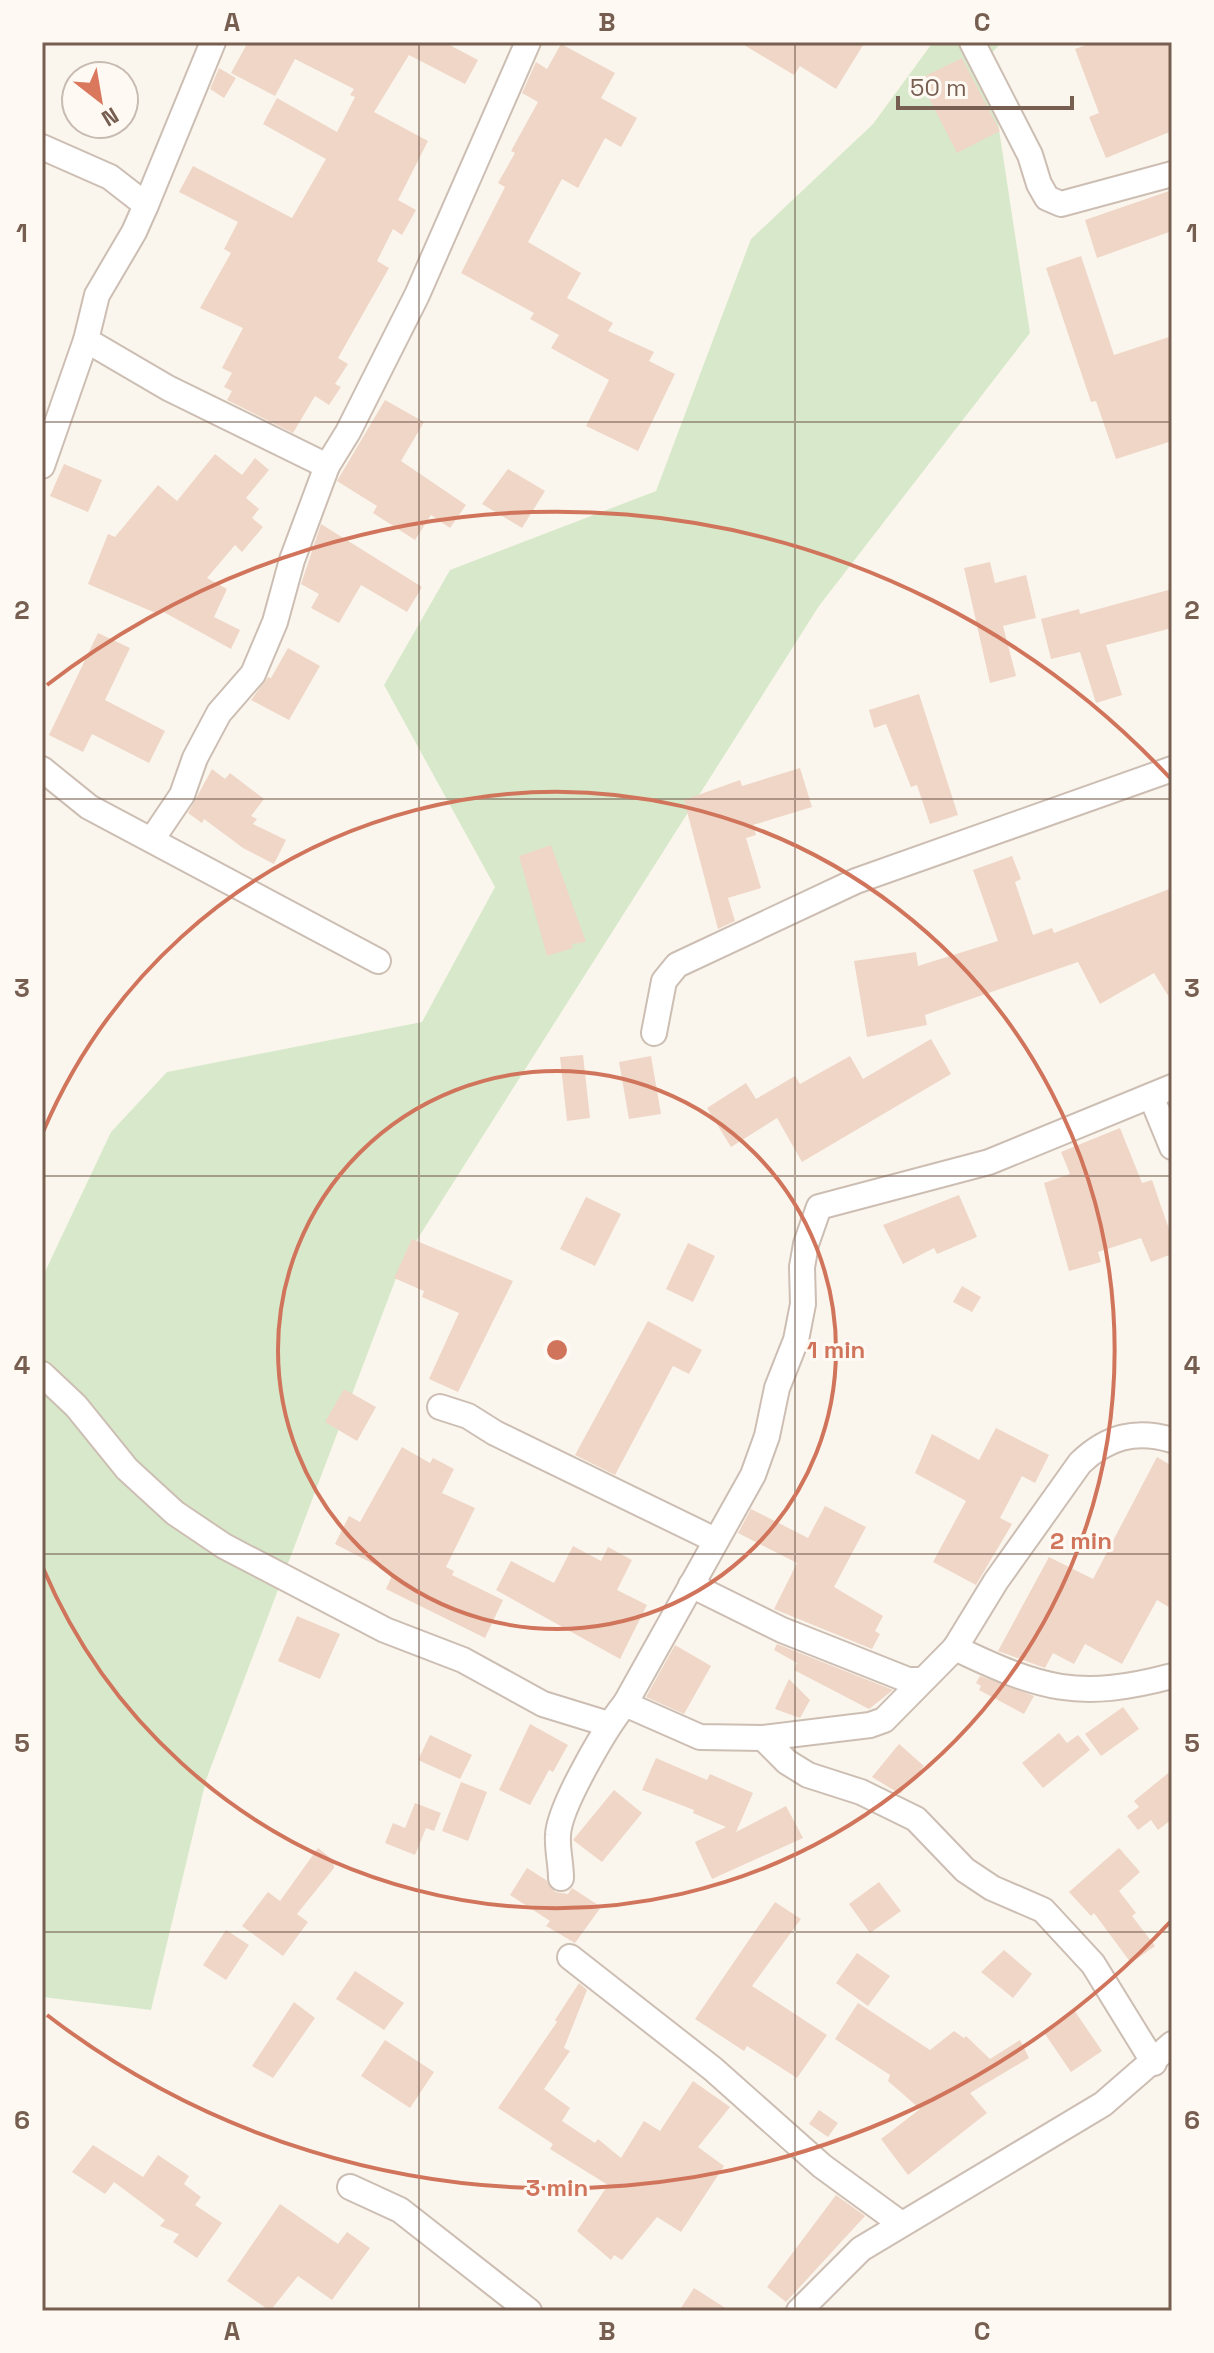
<svg xmlns="http://www.w3.org/2000/svg" width="1214" height="2353" font-family="'Space Grotesk',sans-serif">
	<style>
		.green { fill: #d8e9cb }
		.building { fill: #efd6c7 }
		.lines { fill: none; stroke-linecap: round; stroke-linejoin: round }
		.minor-casing { stroke: #cdbeb3; stroke-width: 28 }
		.minor { stroke: #fff; stroke-width: 24 }
		.grid { fill: none; stroke: #765e51; stroke-width: 2; stroke-opacity: 0.55 }
		.ring { fill: none; stroke: #d0755c; stroke-width: 4 }
		.centre { fill: #d0755c; stroke: #fefaf3; stroke-width: 4 }
		.ring-label { font-size: 24px; text-anchor: middle; font-weight: bold; fill: #d0755c; stroke: #fefaf3; stroke-width: 6; stroke-linejoin: round; paint-order: stroke }
		.neatline { fill: none; stroke: #765e51; stroke-width: 3 }
		.grid-label { font-size: 26px; text-anchor: middle; font-weight: bold; fill: #765e51 }
	</style>
	<rect width="100%" height="100%" fill="#fbf6ed"/>
	<polygon class="green" points="933,42 1002,42 988,57 1030,333 819,606 401,1265 206,1780 151,2010 42,1997 42,1278 111,1132 167,1072 422,1022 495,887 384,685 450,570 656,491 751,239 873,124"/>
	<g class="building">
		<polygon points="248,42 444,42 478,60 465,84 409,55 374,112 428,141 398,200 416,210 402,235 393,229 377,261 389,268 338,358 348,364 335,384 341,387 329,405 315,396 293,433 227,400 232,391 224,387 232,373 222,368 243,328 200,308 231,253 224,249 238,222 179,192 193,166 292,218 326,159 263,124 277,98 337,132 355,97 350,95 354,89 295,59 275,96 231,73"/>
		<polygon points="739,42 865,42 836,89 800,66 794,75"/>
		<polygon points="1094,42 1172,42 1172,131 1106,158 1089,117 1099,113 1075,49"/>
		<polygon points="561,44 615,73 601,98 637,118 621,147 605,138 578,188 562,179 528,242 581,273 567,298 613,323 608,331 654,352 649,361 675,374 638,451 586,426 609,380 551,348 559,335 530,319 534,313 461,273 505,187 498,183 515,153 511,151 538,102 522,93 536,62 547,69"/>
		<polygon points="962,58 1000,131 957,153 919,79"/>
		<polygon points="219,68 236,78 224,98 210,89"/>
		<polygon points="1172,190 1172,231 1097,258 1085,220"/>
		<polygon points="1081,256 1114,355 1172,336 1172,441 1116,459 1096,401 1091,402 1046,268"/>
		<polygon points="385,400 424,422 401,461 466,505 450,528 431,515 415,540 373,513 377,506 337,481"/>
		<polygon points="215,454 242,475 255,458 269,470 246,498 259,509 252,518 263,527 242,552 235,545 207,578 227,589 214,617 240,630 231,649 160,610 158,614 88,584 108,534 115,537 158,485 177,501"/>
		<polygon points="64,464 102,480 88,512 50,496"/>
		<polygon points="508,469 545,491 522,528 482,504"/>
		<polygon points="321,524 422,587 407,612 361,585 339,623 311,608 319,594 301,584"/>
		<polygon points="990,562 995,583 1026,575 1036,618 1003,626 1016,676 990,683 964,568"/>
		<polygon points="1172,589 1172,628 1106,645 1122,695 1096,703 1080,652 1051,659 1041,619 1079,609 1080,614"/>
		<polygon points="98,633 130,648 105,700 165,731 149,763 92,734 83,752 49,735"/>
		<polygon points="288,648 320,666 289,720 251,700 268,677 271,678"/>
		<polygon points="919,694 958,815 930,824 917,785 911,787 886,724 874,728 869,710"/>
		<polygon points="800,768 812,807 753,825 756,835 746,838 761,888 728,898 735,921 718,929 684,800 740,780 742,786"/>
		<polygon points="212,769 225,779 230,773 264,799 251,816 257,819 253,824 286,840 274,864 243,848 204,819 202,823 188,813"/>
		<polygon points="551,845 586,942 572,944 573,948 547,956 519,856"/>
		<polygon points="1012,856 1021,879 1015,882 1033,935 1052,928 1054,933 1172,888 1172,1002 1154,973 1100,1004 1078,962 925,1015 927,1025 867,1037 854,961 916,952 918,966 998,941 973,870"/>
		<polygon points="931,1039 951,1074 802,1162 777,1118 731,1147 707,1108 746,1083 756,1099 795,1076 800,1084 850,1056 863,1079"/>
		<polygon points="583,1055 590,1118 567,1121 560,1057"/>
		<polygon points="651,1056 661,1114 629,1119 619,1062"/>
		<polygon points="1120,1128 1142,1183 1152,1180 1172,1238 1172,1254 1151,1262 1141,1238 1098,1252 1101,1262 1069,1271 1044,1183 1070,1174 1061,1152"/>
		<polygon points="959,1195 977,1237 937,1254 934,1248 903,1264 883,1225"/>
		<polygon points="586,1197 621,1214 595,1266 560,1249"/>
		<polygon points="412,1239 513,1281 458,1392 429,1379 459,1313 422,1297 424,1291 394,1278"/>
		<polygon points="688,1243 715,1256 693,1302 666,1289"/>
		<polygon points="962,1286 981,1297 972,1312 953,1302"/>
		<polygon points="648,1321 702,1350 689,1374 673,1366 615,1475 575,1455"/>
		<polygon points="344,1389 376,1407 357,1441 325,1422"/>
		<polygon points="996,1428 1049,1455 1035,1483 1022,1476 1000,1518 1012,1524 976,1585 933,1562 966,1501 915,1473 932,1434 979,1460"/>
		<polygon points="402,1447 430,1463 433,1458 454,1469 442,1493 475,1508 446,1567 454,1571 452,1575 503,1600 485,1638 386,1589 393,1574 335,1544 349,1516 360,1522"/>
		<polygon points="1157,1457 1172,1466 1172,1609 1157,1600 1122,1664 1085,1644 1074,1664 1053,1653 1045,1668 998,1651 1049,1557 1093,1579"/>
		<polygon points="825,1506 866,1527 834,1587 883,1616 875,1631 880,1634 872,1649 774,1609 797,1563 738,1533 751,1509 808,1538"/>
		<polygon points="573,1546 601,1561 608,1547 632,1560 617,1590 647,1605 620,1659 496,1590 511,1561 554,1583"/>
		<polygon points="297,1616 340,1634 320,1679 278,1661"/>
		<polygon points="777,1644 893,1690 869,1709 794,1670 797,1663 774,1650"/>
		<polygon points="675,1645 711,1666 684,1714 646,1697"/>
		<polygon points="980,1676 1034,1696 1024,1714 979,1690 981,1686 976,1683"/>
		<polygon points="789,1679 810,1700 800,1718 775,1709"/>
		<polygon points="1123,1707 1139,1729 1101,1756 1085,1734"/>
		<polygon points="530,1724 568,1745 553,1772 549,1770 530,1805 499,1790"/>
		<polygon points="1059,1733 1067,1743 1078,1735 1090,1750 1043,1788 1022,1763"/>
		<polygon points="430,1735 472,1755 460,1779 418,1760"/>
		<polygon points="899,1744 924,1766 900,1794 872,1777"/>
		<polygon points="656,1758 707,1780 710,1774 753,1793 736,1832 786,1806 803,1838 712,1879 695,1842 726,1827 693,1813 694,1810 642,1790"/>
		<polygon points="1172,1770 1172,1819 1158,1830 1151,1820 1138,1830 1127,1816 1139,1807 1134,1801"/>
		<polygon points="461,1782 487,1792 468,1841 442,1831"/>
		<polygon points="614,1790 642,1813 602,1862 573,1840"/>
		<polygon points="415,1803 441,1813 434,1831 426,1828 415,1855 385,1843 393,1823 405,1828"/>
		<polygon points="318,1848 333,1860 334,1868 297,1914 308,1922 283,1956 242,1926 268,1892 280,1901"/>
		<polygon points="1119,1848 1140,1872 1119,1891 1136,1913 1132,1916 1155,1946 1131,1963 1094,1913 1091,1916 1069,1892"/>
		<polygon points="527,1868 546,1880 555,1892 568,1894 572,1888 601,1907 575,1943 546,1926 550,1921 510,1895"/>
		<polygon points="879,1882 901,1911 870,1933 849,1904"/>
		<polygon points="775,1902 801,1919 752,1986 827,2035 797,2078 747,2046 744,2051 695,2019"/>
		<polygon points="226,1930 249,1945 226,1980 203,1965"/>
		<polygon points="1004,1950 1032,1974 1013,1998 981,1972"/>
		<polygon points="857,1953 890,1976 868,2006 836,1983"/>
		<polygon points="355,1971 404,2003 384,2030 336,1999"/>
		<polygon points="579,1983 587,1990 564,2048 570,2051 544,2089 570,2108 562,2121 595,2143 598,2139 621,2158 644,2121 660,2131 693,2081 730,2107 698,2147 724,2166 681,2232 657,2217 622,2260 614,2255 611,2260 577,2231 608,2185 550,2149 553,2144 498,2108 557,2022 555,2020"/>
		<polygon points="294,2002 315,2018 273,2078 252,2066"/>
		<polygon points="858,2003 930,2050 954,2031 964,2038 966,2036 990,2059 1020,2040 1029,2058 970,2093 987,2113 908,2175 881,2139 920,2109 888,2081 890,2075 835,2039"/>
		<polygon points="1074,2010 1102,2051 1071,2072 1043,2031"/>
		<polygon points="385,2040 434,2072 410,2108 361,2076"/>
		<polygon points="819,2110 838,2123 828,2137 809,2124"/>
		<polygon points="93,2145 143,2177 158,2155 189,2176 184,2184 201,2197 195,2205 222,2223 197,2258 173,2242 179,2234 160,2226 165,2220 114,2182 105,2194 72,2172"/>
		<polygon points="836,2195 865,2216 786,2302 767,2287"/>
		<polygon points="280,2204 338,2244 347,2232 370,2248 332,2300 298,2276 270,2311 227,2281"/>
		<polygon points="694,2288 730,2311 679,2311"/>
	</g>
	<g class="lines">
		<defs>
			<g id="minor">
				<polyline points="972,42 1030,155 1039,184 1047,198 1061,204 1172,174"/>
				<polyline points="42,147 110,177 146,205 134,232 97,295 86,340 42,466"/>
				<polyline points="146,205 213,42"/>
				<polyline points="86,340 168,388 327,466"/>
				<polyline points="42,769 89,807 378,961"/>
				<polyline points="153,838 182,795 195,758 219,713 253,674 275,622 292,560 327,466 348,432 417,295 528,42"/>
				<polyline points="654,1033 664,981 677,965 856,881 1172,769"/>
				<polyline points="1151,1096 1172,1147"/>
				<polyline points="42,1374 76,1406 127,1469 175,1513 224,1546 385,1630 463,1660 543,1704 608,1724"/>
				<polyline points="440,1407 468,1416 495,1433 715,1540"/>
				<polyline points="691,1585 782,1630 908,1680 920,1680"/>
				<path d="M 955,1648 C 1041,1689 1078,1701 1172,1676"/>
				<path d="M 625,1704 L 700,1737 L 763,1738 L 870,1725 L 884,1720 L 955,1648 L 996,1581 L 1080,1463 C 1107,1437 1135,1429 1172,1440"/>
				<polyline points="763,1738 787,1762 808,1775 861,1792 916,1819 965,1870 992,1888 1043,1910 1093,1964 1154,2063"/>
				<path d="M 561,1878 C 561,1864 557,1849 558,1835 C 559,1807 606,1727 625,1704 L 753,1475 L 767,1436 L 777,1388 L 796,1340 L 803,1304 L 802,1267 L 806,1244 L 819,1207 L 989,1162 L 1172,1087"/>
				<polyline points="570,1957 713,2069 822,2166 900,2223"/>
				<polyline points="350,2187 400,2210 529,2311"/>
				<polyline points="799,2311 861,2249 1103,2104 1172,2044"/>
			</g>
		</defs>
		<use href="#minor" class="minor-casing"/>
		<use href="#minor" class="minor"/>
	</g>
	<path class="grid" d="M 419,42 L 419,2311M 795,42 L 795,2311M 42,422 L 1172,422M 42,799 L 1172,799M 42,1176 L 1172,1176M 42,1554 L 1172,1554M 42,1932 L 1172,1932"/>
	<g class="ring">
		<circle cx="557" cy="1350" r="279"/>
		<path d="M43 1132A558 558 0 1 1 43 1568"/>
		<path d="M1170 1922A838 838 0 0 1 47 2015M47 685A838 838 0 0 1 1170 778"/>
	</g>
	<circle cx="557" cy="1350" r="12" class="centre"/>
	<g class="ring-label">
		<text x="836" y="1358">1 min</text>
		<text x="1081" y="1549">2 min</text>
		<text x="557" y="2196">3 min</text>
	</g>
	<rect width="1214" height="2353" fill="none" stroke="#fefaf3" stroke-width="88"/>
	<g transform="translate(100 100) rotate(149)"><circle r="38" fill="#fefaf3" stroke="#c8bcb2" stroke-width="2"/>
	<path d="M0-6L14 30L0 20L-14 30Z" fill="#da785d"/>
	<text y="-12" font-size="22" font-weight="bold" text-anchor="middle" fill="#765e51">N</text>
	</g>
	<path d="M898 96v12h174v-12" fill="none" stroke="#765e51" stroke-width="4"/>
	<text x="910" y="96" font-size="24" fill="#765e51" stroke="#fefaf3" stroke-width="6" paint-order="stroke">50 m</text>
	<rect x="44" y="44" width="1126" height="2265" class="neatline"/>
	<g class="grid-label">
		<text x="232" y="31">A</text>
		<text x="607" y="31">B</text>
		<text x="982" y="31">C</text>
		<text x="22" y="242">1</text>
		<text x="1192" y="242">1</text>
		<text x="22" y="619">2</text>
		<text x="1192" y="619">2</text>
		<text x="22" y="997">3</text>
		<text x="1192" y="997">3</text>
		<text x="22" y="1374">4</text>
		<text x="1192" y="1374">4</text>
		<text x="22" y="1752">5</text>
		<text x="1192" y="1752">5</text>
		<text x="22" y="2129">6</text>
		<text x="1192" y="2129">6</text>
		<text x="232" y="2340">A</text>
		<text x="607" y="2340">B</text>
		<text x="982" y="2340">C</text>
	</g>
</svg>
